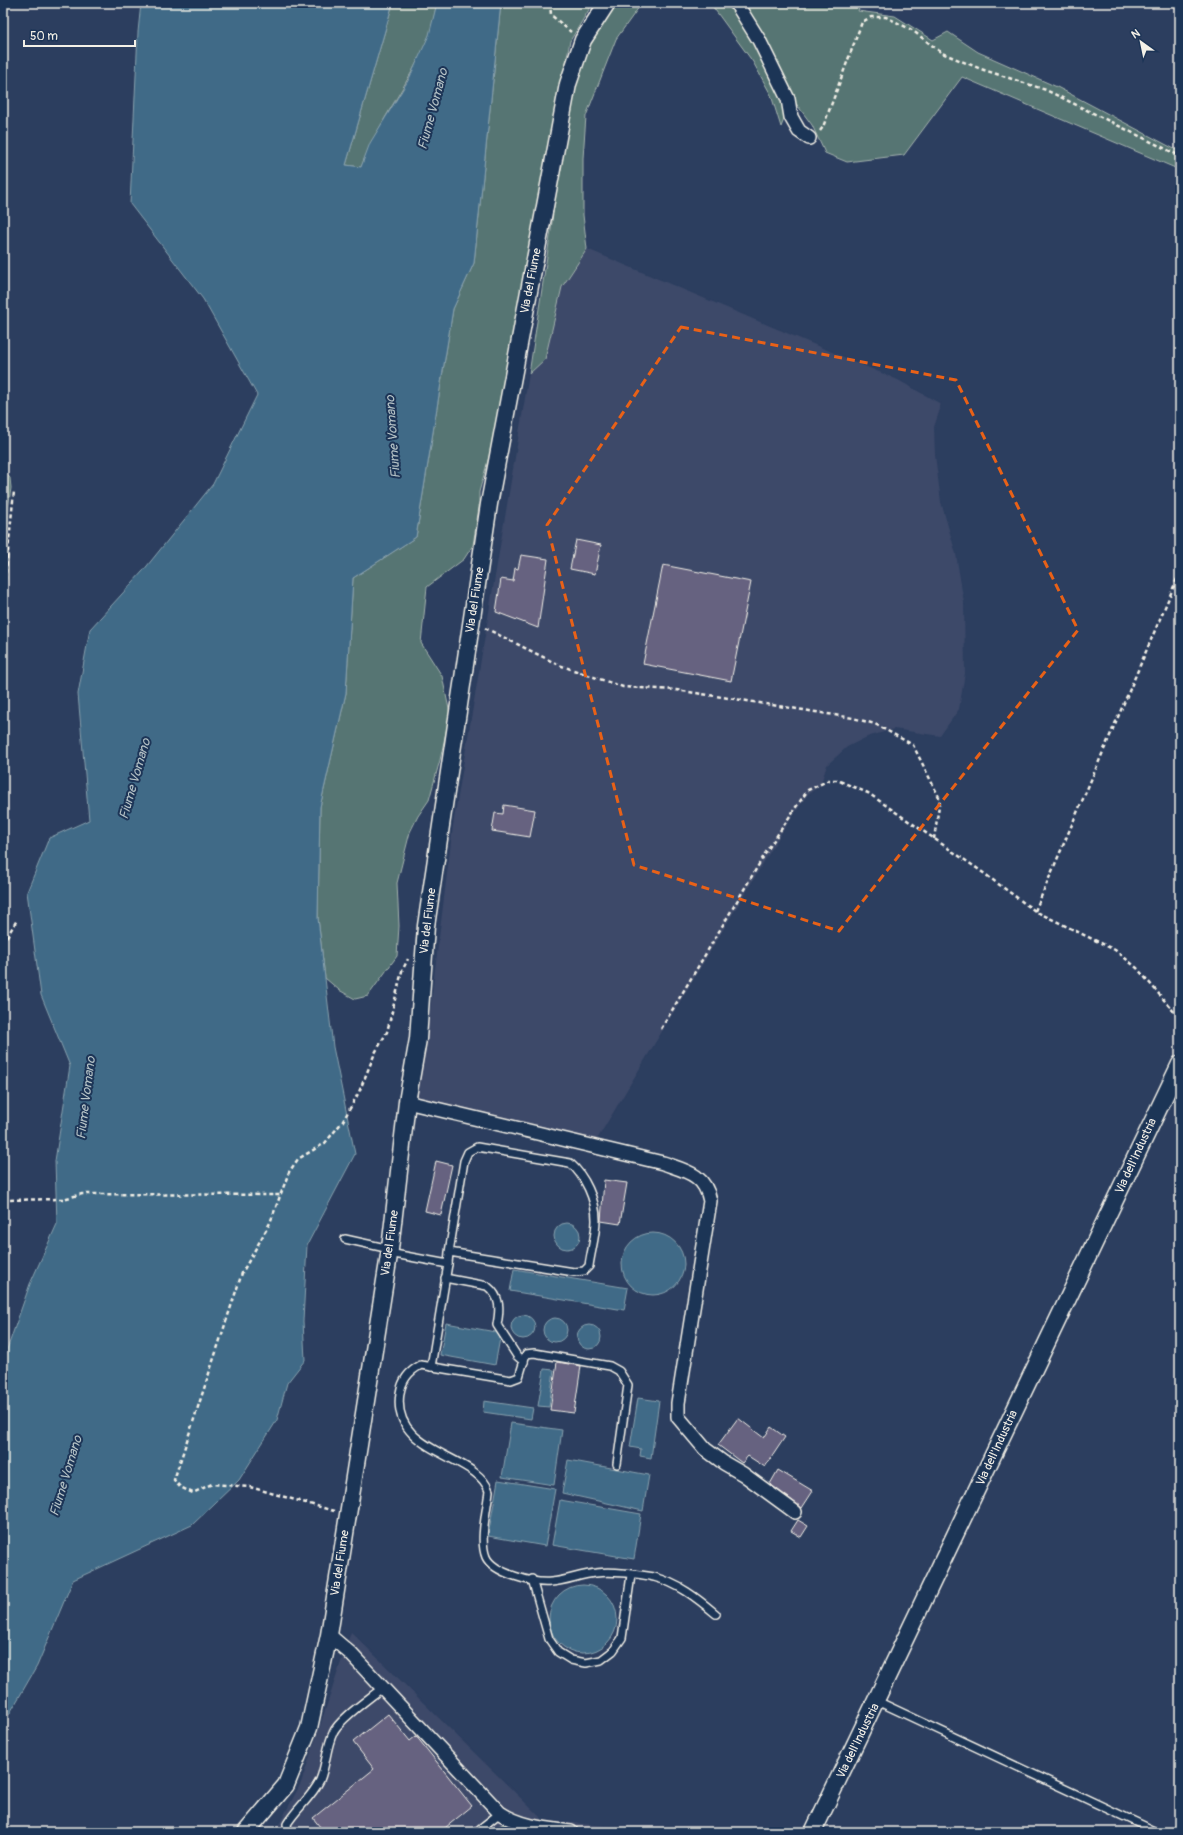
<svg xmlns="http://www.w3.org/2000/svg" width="1183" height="1835" font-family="Pangolin,sans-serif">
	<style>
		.built { fill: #3d4969 }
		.green { fill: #567573; stroke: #a5b3ae }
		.water { fill: #406b87; stroke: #88a1ae }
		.building { fill: #666280; stroke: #f4f1e8 }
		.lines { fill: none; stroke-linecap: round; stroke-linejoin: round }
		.service-casing { stroke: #f4f1e8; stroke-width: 10 }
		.minor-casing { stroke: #f4f1e8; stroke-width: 16 }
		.tertiary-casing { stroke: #f4f1e8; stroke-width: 19 }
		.path { stroke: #f4f1e8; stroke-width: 2.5; stroke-dasharray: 4 3; stroke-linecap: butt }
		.service { stroke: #1d3557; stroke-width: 7 }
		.minor { stroke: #1d3557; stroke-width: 13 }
		.tertiary { stroke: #1d3557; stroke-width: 16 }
		.marked { fill: none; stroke: #e96117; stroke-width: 3; stroke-dasharray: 8 5; stroke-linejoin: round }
		.labels { text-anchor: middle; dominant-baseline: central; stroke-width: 4; stroke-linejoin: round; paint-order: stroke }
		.street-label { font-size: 12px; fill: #f4f1e8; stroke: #1d3557 }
		.water-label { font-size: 13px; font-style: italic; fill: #b5c2c6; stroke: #1d3557 }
	</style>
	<rect width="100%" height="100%" fill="#2c3e5f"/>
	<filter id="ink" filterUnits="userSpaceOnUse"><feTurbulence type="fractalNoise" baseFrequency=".025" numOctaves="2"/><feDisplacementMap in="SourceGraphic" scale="8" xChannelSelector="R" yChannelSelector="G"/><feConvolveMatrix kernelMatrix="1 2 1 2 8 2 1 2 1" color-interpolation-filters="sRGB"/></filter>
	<g filter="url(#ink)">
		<g class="built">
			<polygon points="587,249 898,380 939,403 940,409 934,427 935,455 941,502 956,554 964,603 965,673 959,709 940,736 894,729 867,737 847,747 827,765 820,786 808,794 782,832 593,1146 420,1100 413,1093 429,1018 453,826 529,374 545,359 562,287"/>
			<polygon points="351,1632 543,1820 615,1827 626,1832 540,1832 504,1824 489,1832 275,1832 301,1783"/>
		</g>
		<g class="green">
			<path d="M 393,3 L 437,3 C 434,14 433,26 429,36 C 411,82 378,121 361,167 L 346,165 Z"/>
			<polygon points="501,3 593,3 570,41 499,422 479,492 479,507 473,545 464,559 427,587 421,643 442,676 450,714 440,760 429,800 418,816 410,832 397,883 399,926 397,956 368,996 355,999 339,990 325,978 318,918 320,807 346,693 353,578 416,537 453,309 474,263"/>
			<polygon points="609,3 642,3 616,39 586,116 583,158 583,215 587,249 562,287 545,359 529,374 551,230 561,145 579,57"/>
			<polygon points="710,3 731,3 784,96 786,114 781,127 771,95 753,62"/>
			<polygon points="740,3 861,3 858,11 895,16 933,40 948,32 978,52 1057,87 1180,152 1180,170 962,77 904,155 847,162 825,153 812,125 792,98"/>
			<polygon points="3,470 10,478 11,488 6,523 3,524"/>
			<polygon points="503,1824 540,1832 489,1832"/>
		</g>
		<g class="water">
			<polygon points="141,3 393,3 346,165 361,167 370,143 409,79 429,35 437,3 501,3 474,263 453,309 416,537 353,578 346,693 320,807 318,918 333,1047 355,1154 307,1245 303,1321 305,1360 287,1383 277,1420 239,1480 192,1525 73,1580 37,1666 3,1725 3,1361 30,1284 57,1224 55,1161 70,1066 41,995 27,892 49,838 89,820 78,694 90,629 143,571 213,484 257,395 203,299 130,204 138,32"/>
			<circle cx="567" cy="1236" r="13"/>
			<circle cx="653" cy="1264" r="31"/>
			<polygon points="514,1269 628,1288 624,1310 510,1291"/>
			<circle cx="523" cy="1327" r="12"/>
			<circle cx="555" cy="1330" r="12"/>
			<polygon points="446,1323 501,1333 495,1365 440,1355"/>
			<circle cx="589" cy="1337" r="12"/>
			<polygon points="544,1369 554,1370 549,1407 538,1406"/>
			<polygon points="638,1398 659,1401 651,1458 640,1456 641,1449 630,1447"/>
			<polygon points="484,1401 533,1408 531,1419 483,1412"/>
			<polygon points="511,1423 562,1430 554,1485 502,1477"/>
			<polygon points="568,1460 649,1475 643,1511 562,1493"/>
			<polygon points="498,1480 555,1489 545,1546 488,1536"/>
			<polygon points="560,1500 641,1514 634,1559 552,1545"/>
			<circle cx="583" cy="1619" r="34"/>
		</g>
		<g class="building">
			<polygon points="576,540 601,545 595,574 570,569"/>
			<polygon points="521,555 548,559 538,628 496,612 501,579 513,581 515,568 518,569"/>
			<polygon points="663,565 751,582 731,681 643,664"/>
			<polygon points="504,805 535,810 530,837 492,831 495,813 503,814"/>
			<polygon points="436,1161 452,1165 441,1215 425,1211"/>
			<polygon points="604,1180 627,1183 620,1224 601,1221"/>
			<polygon points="557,1362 581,1366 574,1413 550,1410"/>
			<polygon points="738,1418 764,1438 771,1427 785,1437 765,1467 748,1456 742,1463 718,1445"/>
			<polygon points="778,1470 813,1491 802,1508 770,1484"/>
			<polygon points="798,1520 808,1526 801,1537 791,1531"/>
			<polygon points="388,1714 410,1741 416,1736 472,1806 440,1832 324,1832 313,1818 374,1769 353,1742"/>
		</g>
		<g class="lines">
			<defs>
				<g id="service">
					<polyline points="345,1239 390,1249"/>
					<polyline points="389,1253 448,1264"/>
					<path d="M 445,1278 L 487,1286 C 501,1297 500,1309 497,1325 L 517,1356 L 524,1362"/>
					<path d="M 431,1367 L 448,1264 L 449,1252 L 464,1161 L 468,1152 L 477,1147 L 570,1163 C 585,1176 596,1200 596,1220 C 596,1235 591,1251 589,1266 L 584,1271 L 574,1272 L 449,1252"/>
					<path d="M 617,1464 L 628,1385 L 619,1371 L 610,1366 L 534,1353 L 526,1354 L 519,1377 L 511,1380 L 421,1365 C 409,1371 402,1380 400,1393 C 390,1454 478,1454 489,1491 C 487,1509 479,1540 486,1557 C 493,1573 535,1584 551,1582 C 567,1581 581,1574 596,1573 C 611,1571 639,1574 654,1577 C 678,1583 697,1598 716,1614"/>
					<polyline points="532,1579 549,1639 558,1652 571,1660 586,1663 601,1660 613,1651 622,1638 631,1575"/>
					<polyline points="877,1701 1157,1832"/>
					<path d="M 288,1832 L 287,1824 C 296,1809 312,1797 320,1780 C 326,1766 326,1748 333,1733 C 338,1720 370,1698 382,1688"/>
					<polyline points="476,1832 500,1813"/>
				</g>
				<g id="minor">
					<polyline points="736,3 759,40 788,99 791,117 799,131 809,138"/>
					<path d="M 407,1102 L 663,1163 C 686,1171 705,1174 710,1201 L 678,1403 L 678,1417 L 705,1449 L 724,1463 L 743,1474 L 795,1512"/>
					<path d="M 329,1635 L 350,1653 L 500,1813 C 521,1827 547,1829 571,1832"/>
				</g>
				<g id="tertiary">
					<polyline points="246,1832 286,1785 309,1728 329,1635 390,1249 407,1102 418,1039 426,926 489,504 568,84 583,40 607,3"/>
					<polyline points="813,1832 1180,1064"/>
				</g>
			</defs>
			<use href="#service" class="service-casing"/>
			<use href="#minor" class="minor-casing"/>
			<use href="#tertiary" class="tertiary-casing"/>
			<g class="path">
				<polyline points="550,3 551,15 571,32"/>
				<polyline points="820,131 823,127 862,22 871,17 886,17 912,30 942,53 981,69 1046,90 1180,156"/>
				<polyline points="3,601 14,491"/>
				<polyline points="485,628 559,665 623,687 676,690 735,699 853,718 875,724 913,745 940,799 934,839"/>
				<polyline points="1035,911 1180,572"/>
				<polyline points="3,943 17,920"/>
				<polyline points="661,1029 768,849 796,807 808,790 829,780 837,780 868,793 978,869 1035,911 1115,950 1137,968 1180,1019"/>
				<polyline points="3,1200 63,1199 82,1194 280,1195"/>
				<polyline points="334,1511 250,1487 212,1484 193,1493 180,1487 174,1480 242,1273 270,1223 289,1172 298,1159 325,1143 343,1121 359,1092 375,1053 387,1032 402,971 408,959"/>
			</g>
			<use href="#service" class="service"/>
			<use href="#minor" class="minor"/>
			<use href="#tertiary" class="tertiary"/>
		</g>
	</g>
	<path class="marked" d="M 681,327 L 956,380 L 1078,630 L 839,931 L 634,865 L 547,525 Z"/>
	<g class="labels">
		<g class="street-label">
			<text transform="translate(531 281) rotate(-79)">Via del Fiume</text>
			<text transform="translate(475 600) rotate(-81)">Via del Fiume</text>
			<text transform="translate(428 921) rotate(-83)">Via del Fiume</text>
			<text transform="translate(1136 1156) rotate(-65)">Via dell'Industria</text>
			<text transform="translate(390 1243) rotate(-82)">Via del Fiume</text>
			<text transform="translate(997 1448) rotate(-65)">Via dell'Industria</text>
			<text transform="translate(340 1563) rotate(-81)">Via del Fiume</text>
			<text transform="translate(858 1741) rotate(-64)">Via dell'Industria</text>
		</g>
		<g class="water-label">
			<text transform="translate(433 109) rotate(-75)">Fiume Vomano</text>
			<text transform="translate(393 437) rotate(-94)">Fiume Vomano</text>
			<text transform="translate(135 779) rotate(-74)">Fiume Vomano</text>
			<text transform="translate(86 1098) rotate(-83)">Fiume Vomano</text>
			<text transform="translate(66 1476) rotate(-73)">Fiume Vomano</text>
		</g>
	</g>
	<rect width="1183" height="1835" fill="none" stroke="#1d3557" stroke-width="16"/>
	<rect x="8" y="8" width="1167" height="1819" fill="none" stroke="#f4f1e8" stroke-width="1.5" filter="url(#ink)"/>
	<g transform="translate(1141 42) rotate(327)" stroke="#1d3557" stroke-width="3" paint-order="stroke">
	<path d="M0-3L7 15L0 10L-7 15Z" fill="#f4f1e8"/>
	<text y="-6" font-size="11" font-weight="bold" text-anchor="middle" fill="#f4f1e8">N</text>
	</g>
	<path d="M24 40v6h111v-6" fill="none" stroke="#f4f1e8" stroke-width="2"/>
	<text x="30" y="40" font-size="12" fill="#f4f1e8" stroke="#1d3557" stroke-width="3" paint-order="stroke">50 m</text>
</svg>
